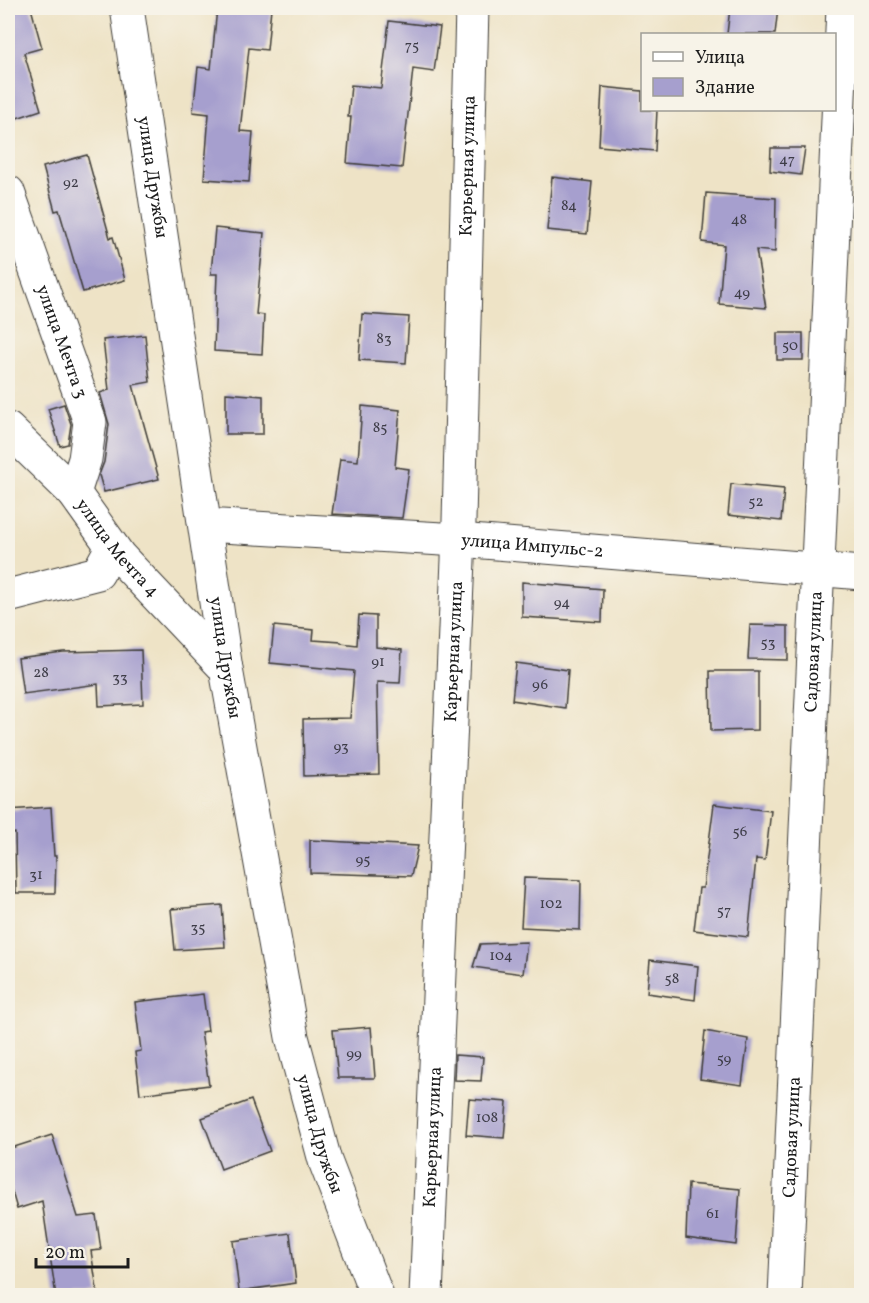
<svg xmlns="http://www.w3.org/2000/svg" width="869" height="1303" font-family="Vollkorn,serif">
	<style>
		.building { fill: #a69fce }
		.lines { fill: none; stroke-linecap: round; stroke-linejoin: round }
		.minor-casing { stroke: #3c3a36; stroke-width: 35 }
		.minor { stroke: #fff; stroke-width: 33 }
		.labels { text-anchor: middle; dominant-baseline: central; stroke-width: 4.5; stroke-linejoin: round; paint-order: stroke }
		.number-label { font-size: 15px; fill: #3e3d48 }
		.street-label { font-size: 18px; fill: #1c1c1c; stroke: #f7f3e8 }
	</style>
	<rect width="100%" height="100%" fill="#f7f3e8"/>
	<filter id="ink" filterUnits="userSpaceOnUse"><feTurbulence type="fractalNoise" baseFrequency=".0167" numOctaves="2"/><feDisplacementMap in="SourceGraphic" scale="12" xChannelSelector="R" yChannelSelector="G"/><feConvolveMatrix kernelMatrix="1 2 1 2 8 2 1 2 1" color-interpolation-filters="sRGB"/></filter>
	<filter id="wash" filterUnits="userSpaceOnUse"><feTurbulence type="fractalNoise" baseFrequency=".008" numOctaves="4" result="noise"/><feDisplacementMap in="SourceGraphic" scale="24" xChannelSelector="R" yChannelSelector="G"/><feGaussianBlur stdDeviation="1.35" result="paint"/><feColorMatrix in="noise" values="0 0 0 0 0 0 0 0 0 0 0 0 0 0 0 0 0 1.4 0 .05"/><feComposite in="paint" operator="in"/></filter>
	<g filter="url(#wash)">
		<rect width="100%" height="100%" fill="#eee3c6"/>
		<g id="blocks">
			<g class="building">
				<polygon points="8,8 31,8 42,48 24,53 41,110 8,121"/>
				<polygon points="217,8 271,8 267,50 249,48 240,131 253,132 249,182 204,179 209,114 193,112 198,67 211,69"/>
				<polygon points="730,8 778,8 775,34 727,34"/>
				<polygon points="389,21 440,27 434,72 413,69 402,168 347,163 351,117 348,117 351,85 381,88"/>
				<polygon points="602,87 642,91 642,110 657,110 655,151 599,146"/>
				<polygon points="771,148 805,148 801,175 770,171"/>
				<polygon points="87,155 110,238 113,237 125,280 83,292 59,210 55,211 43,167"/>
				<polygon points="552,177 592,182 587,234 547,230"/>
				<polygon points="706,193 776,198 775,252 756,250 766,308 719,304 724,245 702,242"/>
				<polygon points="215,228 264,233 256,314 264,315 262,354 214,351 217,274 211,274"/>
				<polygon points="362,314 409,317 406,363 359,360"/>
				<rect x="777" y="333" width="26" height="27"/>
				<polygon points="145,335 150,382 133,385 159,479 104,492 99,475 104,462 109,424 100,393 109,390 103,340"/>
				<polygon points="226,393 263,396 263,434 226,434"/>
				<polygon points="64,404 71,424 68,444 60,446 48,409"/>
				<polygon points="362,406 400,410 395,467 409,469 402,518 332,514 340,459 358,461"/>
				<polygon points="731,484 784,489 781,521 728,515"/>
				<polygon points="522,582 603,589 602,622 522,617"/>
				<polygon points="359,615 376,616 376,647 402,650 400,683 377,682 379,774 304,776 303,719 350,718 354,671 270,663 274,626 314,630 313,640 341,642 341,643 357,645"/>
				<polygon points="750,625 788,626 788,660 748,659"/>
				<polygon points="141,650 143,704 99,706 98,684 23,694 18,658 63,652"/>
				<polygon points="516,663 568,670 565,708 512,700"/>
				<polygon points="710,671 758,671 758,730 711,731"/>
				<polygon points="714,804 771,811 765,860 756,859 748,937 694,930 699,888 703,888"/>
				<polygon points="51,807 54,856 56,856 55,893 16,893 15,833 8,834 8,810"/>
				<polygon points="310,840 418,846 411,876 310,873"/>
				<polygon points="524,878 581,880 580,930 521,927"/>
				<polygon points="222,905 225,947 175,950 171,909"/>
				<polygon points="527,942 523,974 473,967 480,944"/>
				<polygon points="650,960 698,966 695,1000 647,993"/>
				<polygon points="203,994 208,1031 201,1032 209,1085 140,1094 135,1052 141,1051 135,1002"/>
				<polygon points="371,1027 375,1078 338,1078 333,1030"/>
				<polygon points="705,1031 748,1039 742,1085 700,1079"/>
				<polygon points="455,1055 483,1057 481,1081 454,1080"/>
				<polygon points="469,1099 507,1102 504,1138 466,1135"/>
				<polygon points="251,1100 270,1151 221,1169 202,1118"/>
				<polygon points="52,1135 78,1217 96,1215 101,1250 91,1251 98,1296 56,1296 42,1201 17,1209 8,1178 8,1149"/>
				<polygon points="688,1184 740,1189 736,1245 686,1238"/>
				<polygon points="290,1233 296,1283 239,1291 233,1241"/>
			</g>
		</g>
	</g>
	<g filter="url(#ink)">
		<use href="#blocks" fill-opacity="0" stroke="#3c3a36" stroke-width="1.5"/>
		<g class="lines">
			<defs>
				<g id="minor">
					<path id="s1" d="M 127,8 L 226,669 L 292,1037 L 325,1161 L 377,1296"/>
					<path id="s2" d="M 8,192 L 90,422 L 85,459 L 74,493"/>
					<path id="s3" d="M 8,429 L 74,493 L 119,556 L 226,669"/>
					<path id="s4" d="M 205,525 L 459,540 L 862,573"/>
					<polyline points="8,596 98,573 112,547"/>
					<path id="s5" d="M 426,1296 L 458,560 L 472,8"/>
					<path id="s6" d="M 785,1296 L 843,8"/>
				</g>
			</defs>
			<use href="#minor" class="minor-casing"/>
			<use href="#minor" class="minor"/>
		</g>
	</g>
	<g class="labels">
		<g class="number-label">
			<text x="412" y="46">75</text>
			<text x="787" y="160">47</text>
			<text x="71" y="183">92</text>
			<text x="569" y="206">84</text>
			<text x="739" y="220">48</text>
			<text x="742" y="293">49</text>
			<text x="384" y="339">83</text>
			<text x="790" y="346">50</text>
			<text x="380" y="428">85</text>
			<text x="756" y="502">52</text>
			<text x="562" y="603">94</text>
			<text x="768" y="643">53</text>
			<text x="378" y="662">91</text>
			<text x="41" y="673">28</text>
			<text x="120" y="678">33</text>
			<text x="540" y="685">96</text>
			<text x="341" y="747">93</text>
			<text x="740" y="832">56</text>
			<text x="363" y="860">95</text>
			<text x="36" y="875">31</text>
			<text x="551" y="904">102</text>
			<text x="724" y="911">57</text>
			<text x="198" y="928">35</text>
			<text x="501" y="956">104</text>
			<text x="672" y="979">58</text>
			<text x="354" y="1054">99</text>
			<text x="724" y="1059">59</text>
			<text x="487" y="1118">108</text>
			<text x="713" y="1214">61</text>
		</g>
		<g class="street-label">
			<text stroke="none"><textPath href="#s5" startOffset="1131">Карьерная улица</textPath></text>
			<text stroke="none"><textPath href="#s1" startOffset="171">улица Дружбы</textPath></text>
			<text stroke="none"><textPath href="#s2" startOffset="159">улица Мечта 3</textPath></text>
			<text stroke="none"><textPath href="#s4" startOffset="328">улица Импульс-2</textPath></text>
			<text stroke="none"><textPath href="#s3" startOffset="162">улица Мечта 4</textPath></text>
			<text stroke="none"><textPath href="#s6" startOffset="645">Садовая улица</textPath></text>
			<text stroke="none"><textPath href="#s5" startOffset="645">Карьерная улица</textPath></text>
			<text stroke="none"><textPath href="#s1" startOffset="657">улица Дружбы</textPath></text>
			<text stroke="none"><textPath href="#s1" startOffset="1143">улица Дружбы</textPath></text>
			<text stroke="none"><textPath href="#s5" startOffset="159">Карьерная улица</textPath></text>
			<text stroke="none"><textPath href="#s6" startOffset="159">Садовая улица</textPath></text>
		</g>
	</g>
	<rect width="869" height="1303" fill="none" stroke="#f7f3e8" stroke-width="30"/>
	<rect x="641" y="33" width="195" height="78" fill="#f7f3e8" stroke="#9f9d96" stroke-width="1.5"/>
	<rect x="653" y="52" width="30" height="9" fill="#ffffff" stroke="#9f9d96" stroke-width="1.5"/>
	<text x="695" y="63" font-size="18" fill="#1c1c1c">Улица</text>
	<rect x="653" y="78" width="30" height="18" fill="#a69fce" stroke="#9f9d96" stroke-width="1.5"/>
	<text x="695" y="93" font-size="18" fill="#1c1c1c">Здание</text>
	<path d="M36 1258v9h92v-9" fill="none" stroke="#1c1c1c" stroke-width="3"/>
	<text x="45" y="1258" font-size="18" fill="#1c1c1c" stroke="#f7f3e8" stroke-width="4.5" paint-order="stroke">20 m</text>
</svg>
